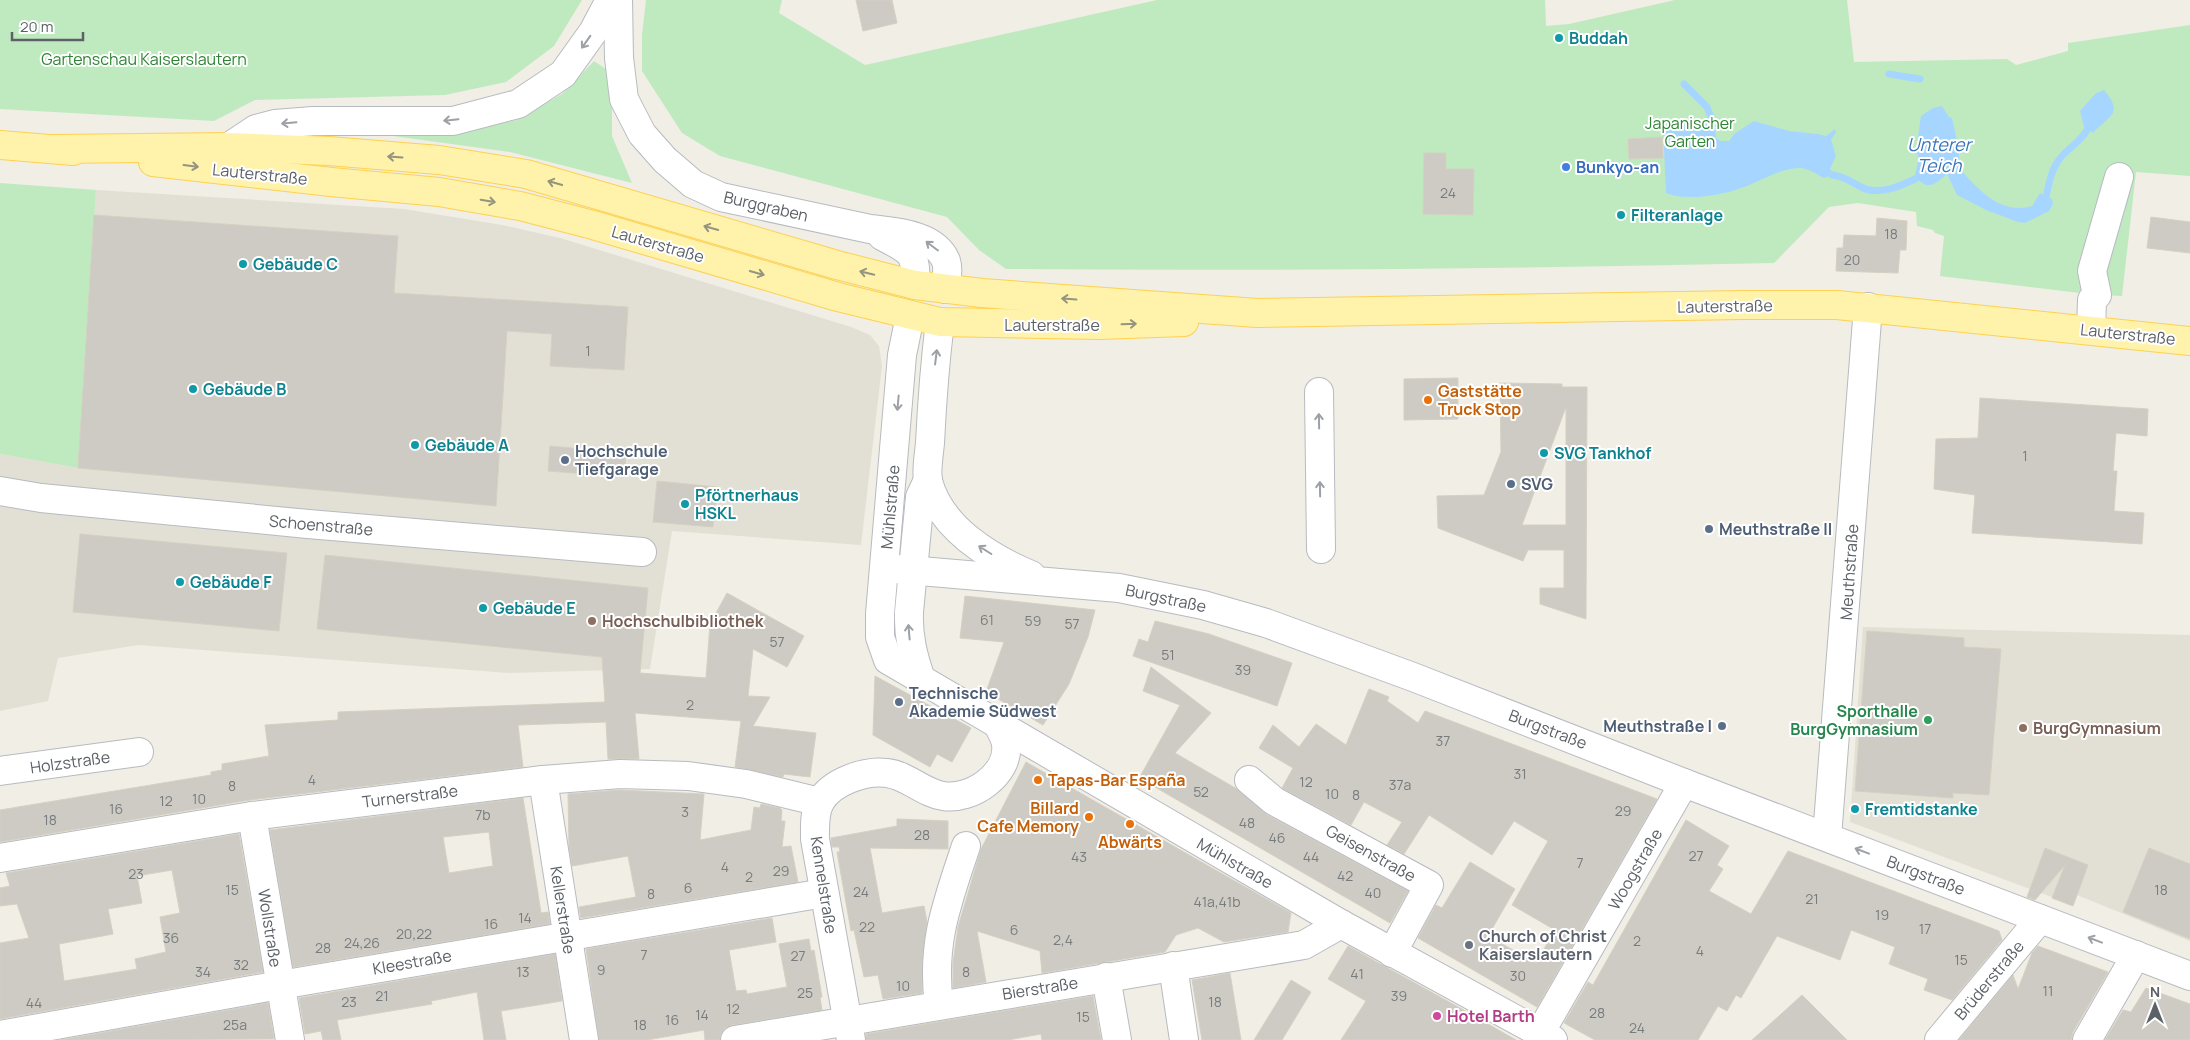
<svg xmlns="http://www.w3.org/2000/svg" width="2190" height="1040" font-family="Manrope,sans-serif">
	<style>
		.education { fill: #e2e0d5 }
		.green { fill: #bfeac0 }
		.water { fill: #a6d6ff }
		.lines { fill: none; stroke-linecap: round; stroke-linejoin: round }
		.stream { stroke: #a6d6ff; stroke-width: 7 }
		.building { fill: #cdcbc3; stroke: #d6d0c2; fill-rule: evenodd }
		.minor-casing { stroke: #b7bbc0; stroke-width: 30 }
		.major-casing { stroke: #fed150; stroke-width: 30 }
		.minor { stroke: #fff; stroke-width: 28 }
		.major { stroke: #fff3ab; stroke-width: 28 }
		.oneway { stroke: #9da0a4 }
		.oneway2 { stroke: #95947f }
		.culture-dot { fill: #0f9aa8; stroke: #fff; stroke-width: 2 }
		.shop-dot { fill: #3f7fe0; stroke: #fff; stroke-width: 2 }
		.food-dot { fill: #e8710a; stroke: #fff; stroke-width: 2 }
		.service-dot { fill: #5c6f8a; stroke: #fff; stroke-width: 2 }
		.education-dot { fill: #8d6e63; stroke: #fff; stroke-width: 2 }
		.leisure-dot { fill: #2e9e5b; stroke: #fff; stroke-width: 2 }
		.worship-dot { fill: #6b7280; stroke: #fff; stroke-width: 2 }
		.hotel-dot { fill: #d1479c; stroke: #fff; stroke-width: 2 }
		.labels { text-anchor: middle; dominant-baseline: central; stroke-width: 4; stroke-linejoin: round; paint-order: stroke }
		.number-label { font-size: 14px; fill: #787c7e }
		.culture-label { font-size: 16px; font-weight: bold; fill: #0d838f; stroke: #fff; text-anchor: start }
		.park-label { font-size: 16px; fill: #2d8532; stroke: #fff }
		.shop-label { font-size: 16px; font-weight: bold; fill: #366cbe; stroke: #fff; text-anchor: start }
		.street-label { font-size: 16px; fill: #5c6167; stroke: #fff }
		.food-label { font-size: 16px; font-weight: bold; fill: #c56008; stroke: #fff; text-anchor: start }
		.service-label { font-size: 16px; font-weight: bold; fill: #4e5e75; stroke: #fff; text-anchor: start }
		.education-label { font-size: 16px; font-weight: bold; fill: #785e54; stroke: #fff; text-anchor: start }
		.leisure-label { font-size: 16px; font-weight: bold; fill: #27864d; stroke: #fff; text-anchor: end }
		.worship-label { font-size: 16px; font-weight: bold; fill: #5b616d; stroke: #fff; text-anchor: start }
		.hotel-label { font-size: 16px; font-weight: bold; fill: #b23c85; stroke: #fff; text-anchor: start }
		.water-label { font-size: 18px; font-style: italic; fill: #3876bb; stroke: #fff }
	</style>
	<rect width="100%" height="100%" fill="#f0eee5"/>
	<g class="education">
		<polygon points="96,190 404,209 502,225 560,238 851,327 870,335 879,346 882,366 861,545 672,531 650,669 509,673 138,645 58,658 48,701 0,711 0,454 78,468"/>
		<polygon points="1863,627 2190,635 2190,941 2077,895 2073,905 1850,822"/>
	</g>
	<g class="green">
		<polygon points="0,0 582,0 554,46 506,82 445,95 255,100 214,121 0,109"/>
		<path d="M 646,0 L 782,0 L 779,13 L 865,65 L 1157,0 L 1545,0 L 1546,26 L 1569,24 L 1675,0 L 1847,0 L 1854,62 L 2007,59 L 2016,65 L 2068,51 L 2068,43 L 2190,25 L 2190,176 L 2136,172 L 2122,296 L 2097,295 L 1940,276 L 1944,236 L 1935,233 L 1933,230 L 1917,226 L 1916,212 L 1858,203 L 1829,207 L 1774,263 C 1518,269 1262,271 1006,269 L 979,250 L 947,217 L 720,156 L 682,133 L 642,71 L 642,35 Z"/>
		<polygon points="594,61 612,73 612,136 632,183 510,152 393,136 462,130 517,120 562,94"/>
		<polygon points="0,183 96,190 78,468 0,454"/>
	</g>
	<g class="water">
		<path d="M 2104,90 C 2124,114 2110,115 2093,133 L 2084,127 L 2080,111 L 2096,93 Z"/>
		<path d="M 1942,106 L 1949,117 L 1952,118 L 1959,150 L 1959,168 C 1979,190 2000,215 2032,206 L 2040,193 L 2052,199 L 2053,204 L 2049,211 L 2025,223 L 2018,222 L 1986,210 L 1957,195 L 1947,174 C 1935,185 1925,192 1915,174 L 1919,159 L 1916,150 L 1921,116 L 1933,108 Z"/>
		<path d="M 1754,121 L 1789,131 L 1818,134 L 1826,136 L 1835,129 L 1836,132 L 1831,140 L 1836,156 L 1830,169 L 1834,172 L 1832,175 L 1824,178 C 1816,174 1808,168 1799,168 C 1776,169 1759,183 1738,189 C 1717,196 1685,201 1666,193 L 1663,128 C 1679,127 1702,120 1716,125 C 1715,137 1714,142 1729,141 L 1734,134 Z"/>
	</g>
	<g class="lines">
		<g class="stream">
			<polyline points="1889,74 1920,79"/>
			<polyline points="1684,84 1707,107 1711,117"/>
			<path d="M 1832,175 C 1846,177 1849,181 1861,187 C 1879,196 1901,186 1917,178"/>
			<path d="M 2046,197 C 2049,182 2052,167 2062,156 C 2071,146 2081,141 2087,130"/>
		</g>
	</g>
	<g class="building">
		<polygon points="856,0 892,0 897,23 863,31"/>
		<polygon points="1662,137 1663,158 1629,159 1628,139"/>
		<polygon points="1424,153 1446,153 1446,169 1474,169 1473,215 1423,214"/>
		<polygon points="94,215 398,236 394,293 628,307 624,370 550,366 552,334 507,331 496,506 78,468"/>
		<polygon points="2151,217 2190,222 2190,253 2147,248"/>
		<polygon points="1877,218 1907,221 1906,250 1900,250 1898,273 1836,271 1837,248 1843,248 1844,235 1876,236"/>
		<polygon points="1458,378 1458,419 1404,420 1404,379"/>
		<path d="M 1500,383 L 1562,384 L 1562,387 L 1587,387 L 1586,619 L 1540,604 L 1540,588 L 1564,588 L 1564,550 L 1528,550 L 1523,561 L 1438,528 L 1437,496 L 1484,495 L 1501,452 ZM 1566,407 L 1566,525 L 1522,525 Z"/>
		<polygon points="1980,398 2148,409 2147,436 2116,433 2113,471 2117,471 2114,511 2144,513 2142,544 1972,533 1975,495 1934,489 1936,439 1978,438"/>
		<polygon points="550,446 626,453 624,477 548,471"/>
		<polygon points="657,481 717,487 713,527 653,522"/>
		<polygon points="80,534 287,553 279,631 73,612"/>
		<polygon points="325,555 648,588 640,673 706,678 710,624 727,593 804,636 787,667 753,649 748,696 770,697 753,726 816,733 810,777 784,774 783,777 735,767 741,721 635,713 639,759 608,759 606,722 518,725 523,767 250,800 0,842 0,810 211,775 211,772 222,770 222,764 269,756 265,725 338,720 338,712 605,702 602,657 317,629"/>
		<polygon points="965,596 1095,610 1088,637 1069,684 1043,725 986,692 1004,642 960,638"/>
		<polygon points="1155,621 1209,634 1292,663 1277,706 1133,656 1139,639 1148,642"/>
		<polygon points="1867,631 1964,638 1964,647 2001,649 1989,795 1953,793 1953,798 1855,791"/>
		<polygon points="1151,667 1211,713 1175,753 1237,789 1267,815 1408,891 1390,923 1148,783 1144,788 1137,782 1180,705 1143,691"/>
		<polygon points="875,676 971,728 952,762 937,754 930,767 873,735"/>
		<polygon points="1369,689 1389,697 1387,701 1418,723 1425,711 1657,799 1537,1007 1418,938 1436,905 1442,908 1470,862 1515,889 1488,936 1536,963 1555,930 1512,905 1548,841 1514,821 1492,855 1429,815 1404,854 1387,845 1402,822 1364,802 1351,825 1282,788 1293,768 1259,748 1273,725 1299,747 1316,724 1346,745"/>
		<polygon points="1026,762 1291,913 1288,932 1224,942 1198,928 1176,935 1165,952 1042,973 1040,951 977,931 986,982 953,988 953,963 958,927 981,849"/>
		<polygon points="620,790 704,794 700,840 751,830 754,807 760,808 761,804 780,808 782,810 781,821 785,821 782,847 791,846 798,882 581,918 579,907 636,897 628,856 572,866 569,846 568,794"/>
		<path d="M 523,798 L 541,913 L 548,912 L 550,924 L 293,967 L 270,830 ZM 489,832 L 493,866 L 449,873 L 443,837 Z"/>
		<polygon points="897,819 948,821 948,849 870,848 882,913 924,906 927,922 922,961 922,993 883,999 878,975 864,977 854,930 851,931 837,852 840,852 839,847 832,847 831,838 897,826"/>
		<polygon points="1686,820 1729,846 1717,865 1723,869 1709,891 1751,914 1788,851 1999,931 2002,940 1952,1000 1924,990 1928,979 1889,964 1895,947 1851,930 1840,960 1777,936 1741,998 1736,995 1727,1011 1718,1006 1698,1040 1595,1040 1564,1023 1588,982 1593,985"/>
		<path d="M 239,834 L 263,972 L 0,1019 L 0,943 L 29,938 L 17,904 L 0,906 L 0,888 L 10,886 L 6,873 ZM 172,870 L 180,913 L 160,917 L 166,952 L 135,959 L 137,969 L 64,981 L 59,944 L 113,934 L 108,909 L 142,903 L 137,876 Z"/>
		<polygon points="2045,848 2088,865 2073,906 2052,898 2065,865 2035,900 2027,897"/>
		<polygon points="2149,848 2190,864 2190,939 2123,912"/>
		<polygon points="772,918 776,942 729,950 736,991 746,990 747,994 787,987 779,944 809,939 811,951 814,950 822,997 820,998 822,1010 732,1025 725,1028 721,1034 720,1040 705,1040 704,1030 647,1040 599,1040 586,949"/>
		<polygon points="1348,946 1460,1008 1516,1040 1341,1040 1366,1001 1328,979"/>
		<polygon points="2038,946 2108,972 2073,1032 2071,1040 1959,1040 2013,975 2018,989 2032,953"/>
		<polygon points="555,954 562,1001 501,1011 506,1040 484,1040 477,992 431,1001 432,1004 337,1020 341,1040 323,1040 321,1031 305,1034 299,998"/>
		<polygon points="1230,973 1241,1040 1202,1040 1192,980"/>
		<polygon points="1291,980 1311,992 1282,1040 1254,1040"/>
		<polygon points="2146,988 2190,1004 2190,1040 2105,1040 2123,1010 2131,1012"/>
		<polygon points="1802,995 1847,1040 1752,1040 1779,1016"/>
		<polygon points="1093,996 1101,1040 1042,1040 1041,1034 1008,1040 866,1040 866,1034"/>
		<polygon points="268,1003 274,1039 61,1040"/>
	</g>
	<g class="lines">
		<defs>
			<g id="minor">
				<path d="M 618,0 L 619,58 L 624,99 L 642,134 L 665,160 L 693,184 L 721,197 L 870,229 C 895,232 935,234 946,261 C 949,270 946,280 945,289"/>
				<polyline points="229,147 256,129 275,124 313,121 453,121 518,104 563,74 593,32 610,0"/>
				<path d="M 882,236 C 910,251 917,251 915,285"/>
				<polyline points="910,316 902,355 880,614 880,637 888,660 1341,924 1553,1040"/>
				<path d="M 940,322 C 935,362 932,402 930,443 C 929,454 926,470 928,481 C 940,528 990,558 1031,575"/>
				<polyline points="2091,330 2092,300 2097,295 2092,271 2119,177"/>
				<polyline points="1319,392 1321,549"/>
				<polyline points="0,491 41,498 308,524 642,552"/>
				<polyline points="885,568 1119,588 1203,605 1266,623 1413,677 1684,783 2190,976"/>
				<path d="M 921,679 C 913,656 908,636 909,612 L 920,497 L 928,480"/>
				<polyline points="0,771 139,752"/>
				<polyline points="543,780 584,1040"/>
				<polyline points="1249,780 1274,801 1429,885 1392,953"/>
				<polyline points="252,816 290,1040"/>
				<polyline points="1827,837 1868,307"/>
				<polyline points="0,858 252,816 543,780 620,774 688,776 746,784 820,802"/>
				<polyline points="1173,966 1184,1040"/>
				<polyline points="1106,977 1117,1040"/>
				<path d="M 939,1005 C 931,943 947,903 966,846"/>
				<polyline points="1540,1033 1684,783"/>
				<polyline points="0,1035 280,985 824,893"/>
				<polyline points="735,1040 1304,945 1341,924"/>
				<path d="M 851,1040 L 815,839 C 815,827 814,813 820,802 C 831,782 865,770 887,773 C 907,775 923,793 943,796 C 971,801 1010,774 1006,744 C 1005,737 1000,729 997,723"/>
				<polyline points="1939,1040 2040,919"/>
				<polyline points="2087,1040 2136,955"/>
			</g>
			<g id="major">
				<polyline points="0,145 73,151"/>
				<polyline points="56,149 229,147 329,151 439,160 526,174 837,265 915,285 982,293 1257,313 1743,305 1837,305 2190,341"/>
				<polyline points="153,162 331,182 439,192 520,206 593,225 838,297 940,322 1099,325 1184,322"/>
			</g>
		</defs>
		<use href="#minor" class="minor-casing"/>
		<use href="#major" class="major-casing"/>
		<use href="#minor" class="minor"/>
		<use href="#major" class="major"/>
	</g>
	<defs><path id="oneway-shaft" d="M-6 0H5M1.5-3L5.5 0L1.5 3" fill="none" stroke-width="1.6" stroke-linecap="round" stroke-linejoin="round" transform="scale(1.25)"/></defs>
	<g class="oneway">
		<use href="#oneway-shaft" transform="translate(586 42) rotate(125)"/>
		<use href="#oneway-shaft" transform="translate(451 120) rotate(174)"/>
		<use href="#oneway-shaft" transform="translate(289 123) rotate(175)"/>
		<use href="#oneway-shaft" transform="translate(932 246) rotate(-143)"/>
		<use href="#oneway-shaft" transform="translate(936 357) rotate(-83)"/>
		<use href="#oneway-shaft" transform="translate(898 403) rotate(95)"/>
		<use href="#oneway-shaft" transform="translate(1319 421) rotate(-91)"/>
		<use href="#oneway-shaft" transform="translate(1320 489) rotate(-91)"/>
		<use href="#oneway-shaft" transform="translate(985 550) rotate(-148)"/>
		<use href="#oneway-shaft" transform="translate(909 632) rotate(-95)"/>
		<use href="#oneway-shaft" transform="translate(1862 851) rotate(-159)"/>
		<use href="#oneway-shaft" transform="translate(2095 940) rotate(-159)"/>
	</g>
	<g class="oneway2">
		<use href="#oneway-shaft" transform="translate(395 157) rotate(-176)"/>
		<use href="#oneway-shaft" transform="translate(191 166) rotate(7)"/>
		<use href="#oneway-shaft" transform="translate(555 183) rotate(-164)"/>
		<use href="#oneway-shaft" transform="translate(488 201) rotate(10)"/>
		<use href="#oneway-shaft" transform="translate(711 228) rotate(-164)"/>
		<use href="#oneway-shaft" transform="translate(757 273) rotate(16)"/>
		<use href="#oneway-shaft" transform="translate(867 273) rotate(-166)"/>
		<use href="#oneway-shaft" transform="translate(1069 299) rotate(-176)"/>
		<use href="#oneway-shaft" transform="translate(1129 324) rotate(-2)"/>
	</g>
	<g class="culture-dot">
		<circle cx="1559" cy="38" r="5"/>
		<circle cx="1621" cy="215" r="5"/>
		<circle cx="243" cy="264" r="5"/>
		<circle cx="193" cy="389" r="5"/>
		<circle cx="415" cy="445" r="5"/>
		<circle cx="1544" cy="453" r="5"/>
		<circle cx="685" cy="504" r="5"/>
		<circle cx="180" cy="582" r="5"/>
		<circle cx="483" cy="608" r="5"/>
		<circle cx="1855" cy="809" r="5"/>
	</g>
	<circle class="shop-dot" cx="1566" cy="167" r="5"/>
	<g class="food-dot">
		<circle cx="1428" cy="400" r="5"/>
		<circle cx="1038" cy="780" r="5"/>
		<circle cx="1089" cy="817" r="5"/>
		<circle cx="1130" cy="824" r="5"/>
	</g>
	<g class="service-dot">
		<circle cx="565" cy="460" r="5"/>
		<circle cx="1511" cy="484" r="5"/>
		<circle cx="1709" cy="529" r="5"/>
		<circle cx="899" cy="702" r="5"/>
		<circle cx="1722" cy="726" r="5"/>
	</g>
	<g class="education-dot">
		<circle cx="592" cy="621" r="5"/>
		<circle cx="2023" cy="728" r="5"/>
	</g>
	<circle class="leisure-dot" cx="1928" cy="720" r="5"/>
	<circle class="worship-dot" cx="1469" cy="945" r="5"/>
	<circle class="hotel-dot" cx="1437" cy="1016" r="5"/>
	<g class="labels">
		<g class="number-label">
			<text x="1448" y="192">24</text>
			<text x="1891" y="233">18</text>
			<text x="1852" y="259">20</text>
			<text x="588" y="350">1</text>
			<text x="2025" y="455">1</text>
			<text x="987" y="619">61</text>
			<text x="1033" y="620">59</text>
			<text x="1072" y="623">57</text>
			<text x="777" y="641">57</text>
			<text x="1168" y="654">51</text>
			<text x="1243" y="669">39</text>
			<text x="690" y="704">2</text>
			<text x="1443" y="740">37</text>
			<text x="1520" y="773">31</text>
			<text x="312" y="779">4</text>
			<text x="1306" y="781">12</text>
			<text x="1400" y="784">37a</text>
			<text x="232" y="785">8</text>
			<text x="1201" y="791">52</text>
			<text x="1332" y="793">10</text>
			<text x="1356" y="794">8</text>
			<text x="199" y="798">10</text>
			<text x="166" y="800">12</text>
			<text x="116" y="808">16</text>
			<text x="1623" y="810">29</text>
			<text x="685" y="811">3</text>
			<text x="483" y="814">7b</text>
			<text x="50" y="819">18</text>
			<text x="1247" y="822">48</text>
			<text x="922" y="834">28</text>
			<text x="1277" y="837">46</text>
			<text x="1696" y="855">27</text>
			<text x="1079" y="856">43</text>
			<text x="1311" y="856">44</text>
			<text x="1580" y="862">7</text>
			<text x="725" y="866">4</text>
			<text x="781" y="870">29</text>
			<text x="136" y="873">23</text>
			<text x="1345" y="875">42</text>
			<text x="749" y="876">2</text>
			<text x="688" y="887">6</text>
			<text x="232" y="889">15</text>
			<text x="2161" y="889">18</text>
			<text x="861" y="891">24</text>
			<text x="1373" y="892">40</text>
			<text x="651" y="893">8</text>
			<text x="1812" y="898">21</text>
			<text x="1217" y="901">41a,41b</text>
			<text x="1882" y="914">19</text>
			<text x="525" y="917">14</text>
			<text x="491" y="923">16</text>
			<text x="867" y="926">22</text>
			<text x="1925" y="928">17</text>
			<text x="1014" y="929">6</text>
			<text x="414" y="933">20,22</text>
			<text x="171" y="937">36</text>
			<text x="1063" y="939">2,4</text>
			<text x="1637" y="940">2</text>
			<text x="362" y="942">24,26</text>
			<text x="323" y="947">28</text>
			<text x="1700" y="950">4</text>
			<text x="644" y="954">7</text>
			<text x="798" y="955">27</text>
			<text x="1961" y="959">15</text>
			<text x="241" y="964">32</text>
			<text x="601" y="969">9</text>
			<text x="203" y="971">34</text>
			<text x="523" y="971">13</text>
			<text x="966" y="971">8</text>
			<text x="1357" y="973">41</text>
			<text x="1518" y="975">30</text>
			<text x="903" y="985">10</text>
			<text x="2048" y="990">11</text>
			<text x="805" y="992">25</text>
			<text x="382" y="995">21</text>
			<text x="1399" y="995">39</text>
			<text x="349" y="1001">23</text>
			<text x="1215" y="1001">18</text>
			<text x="34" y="1002">44</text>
			<text x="733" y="1008">12</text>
			<text x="1597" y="1012">28</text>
			<text x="702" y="1014">14</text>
			<text x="1083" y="1016">15</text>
			<text x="672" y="1019">16</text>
			<text x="235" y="1024">25a</text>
			<text x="640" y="1024">18</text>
			<text x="1637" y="1027">24</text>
		</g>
		<g class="culture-label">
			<text x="1569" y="38">Buddah</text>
			<text x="1631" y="215">Filteranlage</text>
			<text x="253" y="264">Gebäude C</text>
			<text x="203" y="389">Gebäude B</text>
			<text x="425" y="445">Gebäude A</text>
			<text x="1554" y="453">SVG Tankhof</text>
			<text x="695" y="495">Pförtnerhaus<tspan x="695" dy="18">HSKL</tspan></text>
			<text x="190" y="582">Gebäude F</text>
			<text x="493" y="608">Gebäude E</text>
			<text x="1865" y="809">Fremtidstanke</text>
		</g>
		<g class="park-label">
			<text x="144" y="59">Gartenschau Kaiserslautern</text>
			<text x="1690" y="123">Japanischer<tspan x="1690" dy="18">Garten</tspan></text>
		</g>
		<g class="shop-label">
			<text x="1576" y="167">Bunkyo-an</text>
		</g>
		<g class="street-label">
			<text transform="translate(260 174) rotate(6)">Lauterstraße</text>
			<text transform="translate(766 206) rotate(13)">Burggraben</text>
			<text transform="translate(658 244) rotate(16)">Lauterstraße</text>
			<text transform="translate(1725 306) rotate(-1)">Lauterstraße</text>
			<text x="1052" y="325">Lauterstraße</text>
			<text transform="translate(2128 334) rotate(6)">Lauterstraße</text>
			<text transform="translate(890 507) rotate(-85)">Mühlstraße</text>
			<text transform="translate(321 525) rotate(5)">Schoenstraße</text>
			<text transform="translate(1849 572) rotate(-86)">Meuthstraße</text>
			<text transform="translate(1166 598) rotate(12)">Burgstraße</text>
			<text transform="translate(1548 729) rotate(21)">Burgstraße</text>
			<text transform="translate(70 762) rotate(-8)">Holzstraße</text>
			<text transform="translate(410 796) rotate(-7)">Turnerstraße</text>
			<text transform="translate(1371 853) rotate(29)">Geisenstraße</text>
			<text transform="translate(1235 863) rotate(30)">Mühlstraße</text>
			<text transform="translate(1635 869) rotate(-60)">Woogstraße</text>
			<text transform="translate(1926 875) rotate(21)">Burgstraße</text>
			<text transform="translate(824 885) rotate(81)">Kennelstraße</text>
			<text transform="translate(563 910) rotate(81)">Kellerstraße</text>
			<text transform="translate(270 928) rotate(81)">Wollstraße</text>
			<text transform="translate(412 962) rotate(-10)">Kleestraße</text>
			<text transform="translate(1989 980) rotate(-50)">Brüderstraße</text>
			<text transform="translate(1040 988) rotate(-9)">Bierstraße</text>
		</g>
		<g class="food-label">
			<text x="1438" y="391">Gaststätte<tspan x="1438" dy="18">Truck Stop</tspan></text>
			<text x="1048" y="780">Tapas-Bar España</text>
			<text x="1079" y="808" text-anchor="end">Billard<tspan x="1079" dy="18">Cafe Memory</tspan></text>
			<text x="1130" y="842" text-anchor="middle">Abwärts</text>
		</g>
		<g class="service-label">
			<text x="575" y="451">Hochschule<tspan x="575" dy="18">Tiefgarage</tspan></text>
			<text x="1521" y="484">SVG</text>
			<text x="1719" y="529">Meuthstraße II</text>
			<text x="909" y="693">Technische<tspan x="909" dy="18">Akademie Südwest</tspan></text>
			<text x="1712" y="726" text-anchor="end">Meuthstraße I</text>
		</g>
		<g class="education-label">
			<text x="602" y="621">Hochschulbibliothek</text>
			<text x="2033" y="728">BurgGymnasium</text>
		</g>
		<g class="leisure-label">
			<text x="1918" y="711">Sporthalle<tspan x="1918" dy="18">BurgGymnasium</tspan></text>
		</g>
		<g class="worship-label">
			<text x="1479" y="936">Church of Christ<tspan x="1479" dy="18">Kaiserslautern</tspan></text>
		</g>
		<g class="hotel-label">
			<text x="1447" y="1016">Hotel Barth</text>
		</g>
		<g class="water-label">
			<text x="1939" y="144">Unterer<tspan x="1939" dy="21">Teich</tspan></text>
		</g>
	</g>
	<g transform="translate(2155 1005)" stroke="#ffffff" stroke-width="4" paint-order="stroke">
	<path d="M0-4L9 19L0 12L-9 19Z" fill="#5c6167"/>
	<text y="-8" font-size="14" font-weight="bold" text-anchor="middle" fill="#5c6167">N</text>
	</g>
	<path d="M12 32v8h71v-8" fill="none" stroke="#5c6167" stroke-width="2.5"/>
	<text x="20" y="32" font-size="15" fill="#5c6167" stroke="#ffffff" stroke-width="4" paint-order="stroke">20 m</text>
</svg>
